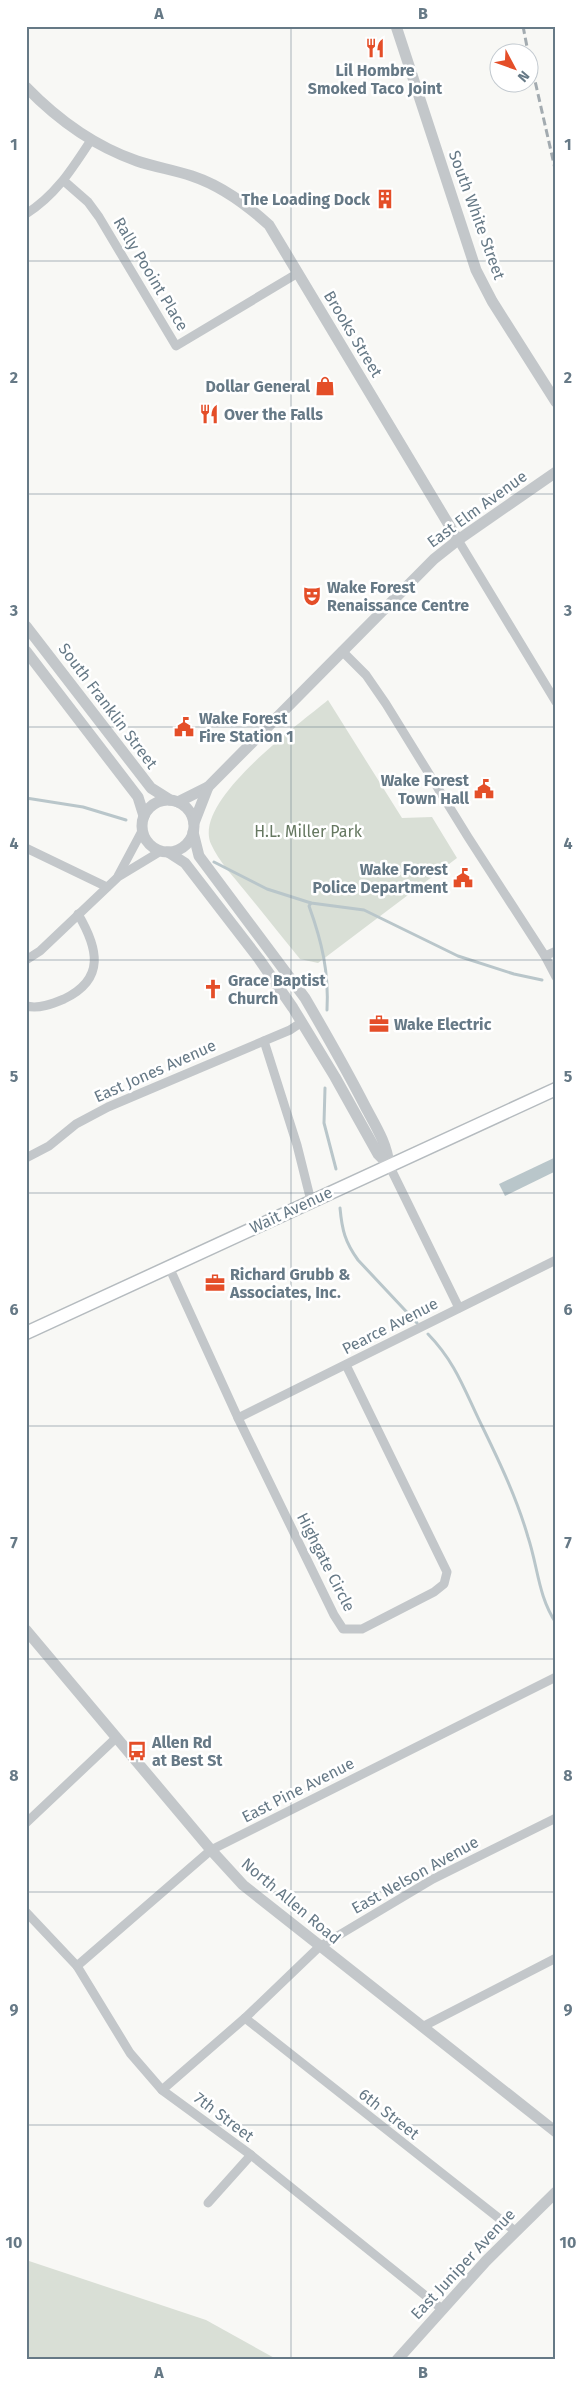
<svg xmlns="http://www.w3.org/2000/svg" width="582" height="2386" font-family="'Fira Sans',sans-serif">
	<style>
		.green { fill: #d9dfd6 }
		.water { fill: #b9c6ca }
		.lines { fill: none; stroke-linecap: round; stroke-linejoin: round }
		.stream { stroke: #b9c6ca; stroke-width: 3 }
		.secondary-casing { stroke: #b5bbbf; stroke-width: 15 }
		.minor { stroke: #c3c7ca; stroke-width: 9 }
		.tertiary { stroke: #c3c7ca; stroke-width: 11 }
		.secondary { stroke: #fff; stroke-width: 12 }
		.rail { stroke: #a3abb0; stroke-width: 3; stroke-dasharray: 8 4; stroke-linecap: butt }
		.grid { fill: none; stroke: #667986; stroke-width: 1; stroke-opacity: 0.55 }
		.labels { text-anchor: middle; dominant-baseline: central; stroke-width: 5; stroke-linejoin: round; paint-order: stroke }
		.poi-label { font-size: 16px; font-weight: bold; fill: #667986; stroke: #fff; text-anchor: start }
		.street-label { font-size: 16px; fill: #667986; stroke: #fff }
		.park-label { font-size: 16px; fill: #667861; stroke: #fff }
		.neatline { fill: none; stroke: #667986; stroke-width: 2 }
		.grid-label { font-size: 16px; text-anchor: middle; font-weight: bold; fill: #667986 }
	</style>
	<rect width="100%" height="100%" fill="#f8f8f5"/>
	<g class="green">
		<path d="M 328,700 L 402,818 L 432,817 L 457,858 L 318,963 L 300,959 C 281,936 263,913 245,891 C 233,876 219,862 211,844 C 192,801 298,725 328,700 Z"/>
		<polygon points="26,2260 206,2320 278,2360 26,2360"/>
	</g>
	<polygon class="water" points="556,1157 556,1171 505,1196 499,1184"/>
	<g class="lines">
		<g class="stream">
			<polyline points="26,798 83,807 126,820"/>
			<polyline points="214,862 267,889 311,903 364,910 458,956 514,974 542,980"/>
			<path d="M 311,903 L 309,906 C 322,942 329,972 327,1010"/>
			<polyline points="325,1088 324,1123 336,1169"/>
			<path d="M 340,1208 C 342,1230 345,1242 358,1260 L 417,1323"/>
			<path d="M 428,1334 C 457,1364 465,1392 483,1428 C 500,1463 517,1499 528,1537 C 538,1567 538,1596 556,1623"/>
		</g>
		<defs>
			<polyline id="secondary" points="26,1333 556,1089"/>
		</defs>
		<use href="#secondary" class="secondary-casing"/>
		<g class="minor">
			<polyline points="64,181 88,202 99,217 176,346 298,273"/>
			<path d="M 26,214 C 56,195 72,169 91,140"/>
			<polyline points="458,540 556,702"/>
			<polyline points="342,651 366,675 386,704 468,837 545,956 556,977"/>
			<polyline points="26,848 107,887"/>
			<polyline points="118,876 142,831"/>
			<polyline points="545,956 556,951"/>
			<polyline points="26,960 40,951 118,877 161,851"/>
			<path d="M 26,1006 C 39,1009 52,1004 64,999 C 106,979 98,948 78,914"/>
			<polyline points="264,1041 297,1145 311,1201"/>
			<polyline points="26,1158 49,1146 76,1124 108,1107 290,1030 302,1022"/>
			<polyline points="389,1165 459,1308"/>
			<polyline points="169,1267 238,1418 334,1615 343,1629 362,1629 434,1592 444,1584 447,1572 346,1365"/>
			<polyline points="238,1418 556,1260"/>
			<polyline points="26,1823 116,1738"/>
			<polyline points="26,1912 77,1966 130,2053 162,2090 251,2155 442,2309"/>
			<polyline points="77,1966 211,1850 556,1677"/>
			<polyline points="245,2018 515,2231"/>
			<polyline points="422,2027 556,1958"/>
			<polyline points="162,2090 245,2018 319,1947 433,1879 556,1818"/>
			<polyline points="208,2203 251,2155"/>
		</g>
		<g class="tertiary">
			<polyline points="396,26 476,270 492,301 556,402"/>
			<path d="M 26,87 C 57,119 94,146 137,161 C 155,167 174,170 192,176 C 222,186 246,204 269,225 L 458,540"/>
			<polyline points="26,626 151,788 170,800"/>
			<polyline points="26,651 138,797 144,816"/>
			<circle cx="168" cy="826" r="26"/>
			<polyline points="178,802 208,787"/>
			<polyline points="194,823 208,787 434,559 458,540 556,472"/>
			<path d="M 193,832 L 199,856 L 305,998 C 326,1034 346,1069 365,1106 C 375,1125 387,1143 389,1165"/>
			<polyline points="168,852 185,863 259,959 293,1008 335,1077 378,1154 389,1165"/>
			<polyline points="26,1630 211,1850 243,1885 556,2132"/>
			<polyline points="397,2360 486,2261 556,2192"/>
		</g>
		<use href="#secondary" class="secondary"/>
		<g class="rail">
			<polyline points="523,26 528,52"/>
			<polyline points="530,59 556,173"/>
		</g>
	</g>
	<path class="grid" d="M 291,26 L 291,2360M 26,261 L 556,261M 26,494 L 556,494M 26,727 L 556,727M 26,960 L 556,960M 26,1193 L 556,1193M 26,1426 L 556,1426M 26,1659 L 556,1659M 26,1892 L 556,1892M 26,2125 L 556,2125"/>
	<defs>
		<symbol id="restaurant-bare" viewBox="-9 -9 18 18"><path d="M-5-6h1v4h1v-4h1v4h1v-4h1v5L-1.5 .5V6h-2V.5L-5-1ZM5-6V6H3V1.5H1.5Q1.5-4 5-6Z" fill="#e44e28" stroke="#fff" stroke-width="2.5" paint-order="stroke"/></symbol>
		<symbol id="building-bare" viewBox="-9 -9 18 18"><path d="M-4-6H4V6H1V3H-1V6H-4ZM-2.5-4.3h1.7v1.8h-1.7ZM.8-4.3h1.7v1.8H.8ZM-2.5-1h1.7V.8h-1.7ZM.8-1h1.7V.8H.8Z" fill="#e44e28" stroke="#fff" stroke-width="2.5" paint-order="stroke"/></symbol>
		<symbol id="shop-bare" viewBox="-9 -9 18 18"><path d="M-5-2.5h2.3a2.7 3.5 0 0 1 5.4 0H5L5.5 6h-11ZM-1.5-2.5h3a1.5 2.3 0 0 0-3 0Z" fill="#e44e28" stroke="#fff" stroke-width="2.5" paint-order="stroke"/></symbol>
		<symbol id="theatre-bare" viewBox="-9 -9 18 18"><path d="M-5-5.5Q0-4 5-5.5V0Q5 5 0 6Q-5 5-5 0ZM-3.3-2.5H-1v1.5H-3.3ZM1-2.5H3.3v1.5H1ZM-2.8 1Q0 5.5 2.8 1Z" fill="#e44e28" stroke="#fff" stroke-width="2.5" paint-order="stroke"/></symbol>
		<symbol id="civic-bare" viewBox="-9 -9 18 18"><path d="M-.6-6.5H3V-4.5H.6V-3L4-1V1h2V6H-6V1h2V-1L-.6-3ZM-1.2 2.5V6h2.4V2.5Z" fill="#e44e28" stroke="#fff" stroke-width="2.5" paint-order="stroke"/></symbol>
		<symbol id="church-bare" viewBox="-9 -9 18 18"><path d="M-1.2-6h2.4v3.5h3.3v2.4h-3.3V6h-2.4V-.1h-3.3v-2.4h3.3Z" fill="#e44e28" stroke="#fff" stroke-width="2.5" paint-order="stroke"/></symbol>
		<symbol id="office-bare" viewBox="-9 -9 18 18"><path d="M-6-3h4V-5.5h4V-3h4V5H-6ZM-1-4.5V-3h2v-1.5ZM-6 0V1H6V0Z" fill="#e44e28" stroke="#fff" stroke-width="2.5" paint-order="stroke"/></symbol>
		<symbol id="bus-bare" viewBox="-9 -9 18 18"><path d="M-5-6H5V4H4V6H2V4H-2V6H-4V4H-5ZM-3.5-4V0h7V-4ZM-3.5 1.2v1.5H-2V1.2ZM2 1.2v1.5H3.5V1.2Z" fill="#e44e28" stroke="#fff" stroke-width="2.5" paint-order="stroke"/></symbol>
	</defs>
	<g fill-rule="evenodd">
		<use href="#restaurant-bare" x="361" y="34" width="28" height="28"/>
		<use href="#building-bare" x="371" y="185" width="28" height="28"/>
		<use href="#shop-bare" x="311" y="372" width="28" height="28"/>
		<use href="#restaurant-bare" x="195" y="400" width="28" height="28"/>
		<use href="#theatre-bare" x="298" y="582" width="28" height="28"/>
		<use href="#civic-bare" x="170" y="713" width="28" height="28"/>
		<use href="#civic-bare" x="470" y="775" width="28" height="28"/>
		<use href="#civic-bare" x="449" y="864" width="28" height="28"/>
		<use href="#church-bare" x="199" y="975" width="28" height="28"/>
		<use href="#office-bare" x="365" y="1010" width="28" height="28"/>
		<use href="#office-bare" x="201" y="1269" width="28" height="28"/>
		<use href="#bus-bare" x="123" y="1737" width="28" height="28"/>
	</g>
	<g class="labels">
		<g class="poi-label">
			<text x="375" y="70" text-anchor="middle">Lil Hombre<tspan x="375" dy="18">Smoked Taco Joint</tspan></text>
			<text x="370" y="199" text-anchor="end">The Loading Dock</text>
			<text x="310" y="386" text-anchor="end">Dollar General</text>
			<text x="224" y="414">Over the Falls</text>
			<text x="327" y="587">Wake Forest<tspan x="327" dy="18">Renaissance Centre</tspan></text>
			<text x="199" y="718">Wake Forest<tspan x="199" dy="18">Fire Station 1</tspan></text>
			<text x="469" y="780" text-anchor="end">Wake Forest<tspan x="469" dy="18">Town Hall</tspan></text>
			<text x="448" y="869" text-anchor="end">Wake Forest<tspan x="448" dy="18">Police Department</tspan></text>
			<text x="228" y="980">Grace Baptist<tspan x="228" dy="18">Church</tspan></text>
			<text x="394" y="1024">Wake Electric</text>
			<text x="230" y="1274">Richard Grubb &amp;<tspan x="230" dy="18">Associates, Inc.</tspan></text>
			<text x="152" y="1742">Allen Rd<tspan x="152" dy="18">at Best St</tspan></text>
		</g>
		<g class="street-label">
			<text transform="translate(477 215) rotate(70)">South White Street</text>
			<text transform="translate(151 274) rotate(59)">Rally Pooint Place</text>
			<text transform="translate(353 334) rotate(59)">Brooks Street</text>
			<text transform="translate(477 509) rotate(-36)">East Elm Avenue</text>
			<text transform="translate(108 706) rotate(53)">South Franklin Street</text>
			<text transform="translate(155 1071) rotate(-24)">East Jones Avenue</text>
			<text transform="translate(291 1210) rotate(-25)">Wait Avenue</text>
			<text transform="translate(390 1326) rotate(-27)">Pearce Avenue</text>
			<text transform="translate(326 1562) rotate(63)">Highgate Circle</text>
			<text transform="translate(298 1790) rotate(-27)">East Pine Avenue</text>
			<text transform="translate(415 1875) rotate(-29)">East Nelson Avenue</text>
			<text transform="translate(291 1901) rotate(40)">North Allen Road</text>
			<text transform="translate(389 2114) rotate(38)">6th Street</text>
			<text transform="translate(224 2117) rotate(37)">7th Street</text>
			<text transform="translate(463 2264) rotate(-47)">East Juniper Avenue</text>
		</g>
		<g class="park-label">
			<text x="308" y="831">H.L. Miller Park</text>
		</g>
	</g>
	<rect width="582" height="2386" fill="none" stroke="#ffffff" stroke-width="55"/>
	<g transform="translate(514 68) rotate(131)"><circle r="24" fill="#ffffff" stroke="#c2c9cf"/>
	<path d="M0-4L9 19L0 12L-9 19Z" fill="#e44e28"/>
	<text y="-8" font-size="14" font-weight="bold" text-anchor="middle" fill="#667986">N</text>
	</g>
	<rect x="28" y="28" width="526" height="2330" class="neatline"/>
	<g class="grid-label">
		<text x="159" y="19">A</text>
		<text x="423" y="19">B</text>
		<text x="14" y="150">1</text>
		<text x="568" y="150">1</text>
		<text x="14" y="383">2</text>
		<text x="568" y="383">2</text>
		<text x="14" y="616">3</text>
		<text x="568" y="616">3</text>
		<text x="14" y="849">4</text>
		<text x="568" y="849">4</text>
		<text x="14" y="1082">5</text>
		<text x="568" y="1082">5</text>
		<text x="14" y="1315">6</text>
		<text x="568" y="1315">6</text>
		<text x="14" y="1548">7</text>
		<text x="568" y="1548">7</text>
		<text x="14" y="1781">8</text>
		<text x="568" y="1781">8</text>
		<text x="14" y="2015">9</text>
		<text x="568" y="2015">9</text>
		<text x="14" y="2248">10</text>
		<text x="568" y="2248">10</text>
		<text x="159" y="2378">A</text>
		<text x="423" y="2378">B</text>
	</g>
</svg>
